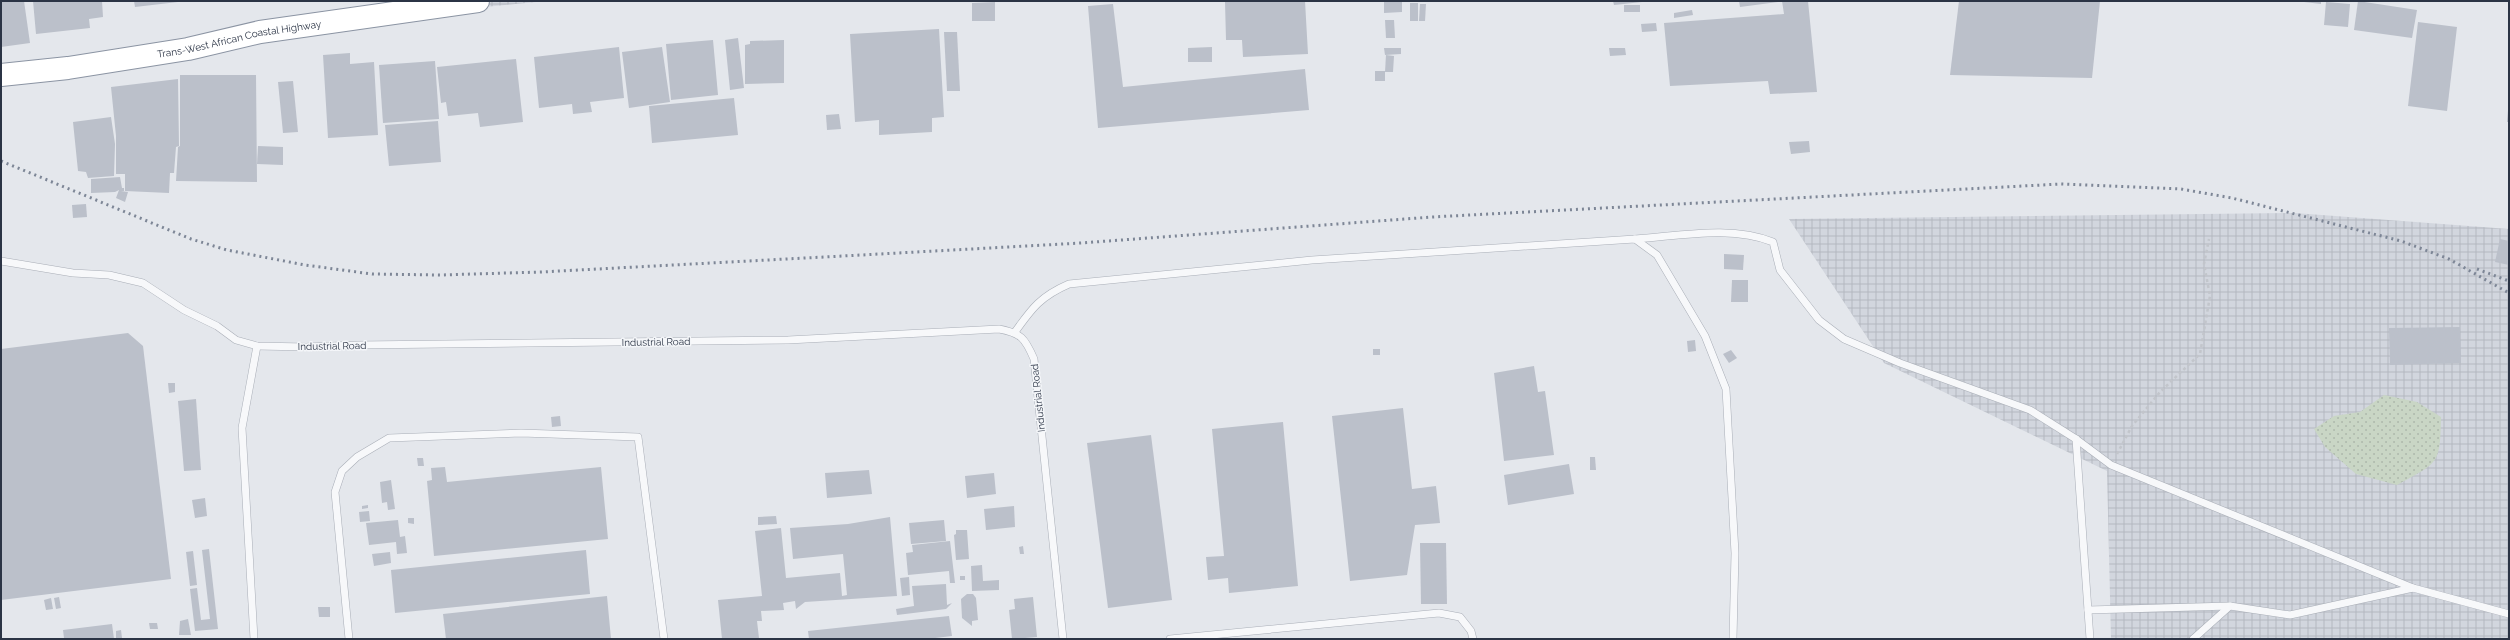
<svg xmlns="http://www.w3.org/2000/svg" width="2510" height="640" font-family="Raleway,sans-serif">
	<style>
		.industrial { fill: url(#industrial-grid) }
		.grass { fill: url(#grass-dots) }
		.building { fill: #bbc0ca }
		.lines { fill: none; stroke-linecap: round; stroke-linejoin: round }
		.lane-casing { stroke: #a9aeb7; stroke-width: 8 }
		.highway-casing { stroke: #8b94a3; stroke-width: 24 }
		.path { stroke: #c2c5cb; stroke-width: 2.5; stroke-dasharray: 3 3; stroke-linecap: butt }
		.lane { stroke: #f7f8fa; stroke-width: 7 }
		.highway { stroke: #fff; stroke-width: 22 }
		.rail { stroke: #7d8696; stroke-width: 3; stroke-dasharray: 2 4; stroke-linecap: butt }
		.labels { text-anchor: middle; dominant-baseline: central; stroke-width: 3; stroke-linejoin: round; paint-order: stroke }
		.street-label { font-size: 10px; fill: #2b3445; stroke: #f4f6f9 }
	</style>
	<defs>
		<pattern id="industrial-grid" width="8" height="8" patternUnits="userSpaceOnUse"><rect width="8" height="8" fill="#d2d6de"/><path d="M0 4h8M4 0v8" fill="none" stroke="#b4b8c0"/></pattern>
		<pattern id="grass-dots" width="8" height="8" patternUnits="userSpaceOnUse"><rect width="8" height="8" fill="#c9d6c5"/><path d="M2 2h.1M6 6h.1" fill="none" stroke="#adb8ab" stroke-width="1.8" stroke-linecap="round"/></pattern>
	</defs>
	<rect width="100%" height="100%" fill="#e4e7ec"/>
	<g class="industrial">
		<polygon points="477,1 546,1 475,8"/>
		<polygon points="2295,213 2509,229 2509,639 2111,639 2107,471 1884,363 1789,219"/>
	</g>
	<path class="grass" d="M 2384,395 L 2417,402 L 2441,417 C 2440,465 2439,462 2397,485 L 2356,474 L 2325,447 L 2314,429 L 2334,416 L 2360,412 Z"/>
	<g class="building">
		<polygon points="1,1 24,1 30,43 1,47"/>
		<polygon points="33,1 102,1 103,17 89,19 90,28 36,34"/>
		<polygon points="134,1 178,1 178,2 135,7"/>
		<polygon points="1241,1 1305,1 1308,54 1243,57 1242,40 1226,40 1225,2"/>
		<polygon points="1384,1 1402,1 1402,12 1384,13"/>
		<polygon points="1613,1 1642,1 1642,2 1614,5"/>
		<polygon points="1739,1 1778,1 1778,2 1740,7"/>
		<polygon points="1782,1 1808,1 1817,92 1770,94 1768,81 1670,86 1664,23 1784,14"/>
		<polygon points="1959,1 2100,1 2092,78 1950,75"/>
		<polygon points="2304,1 2321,1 2321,4 2304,2"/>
		<polygon points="2358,1 2417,10 2412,38 2354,30"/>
		<polygon points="995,2 995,21 972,21 972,3"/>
		<polygon points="2326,2 2350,4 2348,27 2324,25"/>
		<rect x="1410" y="3" width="8" height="18"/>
		<polygon points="1113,4 1123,87 1305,69 1309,110 1098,128 1088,6"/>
		<polygon points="1420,4 1426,4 1425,21 1419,21"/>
		<rect x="1624" y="5" width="16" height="7"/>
		<polygon points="1692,10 1693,15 1674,18 1674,13"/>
		<polygon points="1385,20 1394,20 1395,38 1386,38"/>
		<polygon points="2418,22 2457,27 2447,111 2408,106"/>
		<polygon points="1656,23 1657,31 1642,32 1641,24"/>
		<polygon points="939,29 944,117 932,118 932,132 879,135 879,120 855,122 850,34"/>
		<polygon points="944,32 957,32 960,91 947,91"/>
		<polygon points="738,38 744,88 730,90 725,40"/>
		<polygon points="713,40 718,95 671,100 666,44"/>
		<polygon points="784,40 784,83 745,84 745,45 750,44 750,41"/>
		<polygon points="619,47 624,98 590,102 592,112 573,114 572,104 539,108 534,57"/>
		<polygon points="662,47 670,102 629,108 622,52"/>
		<polygon points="1212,47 1212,62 1188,62 1188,48"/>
		<polygon points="1384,48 1401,48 1401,54 1385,55"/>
		<polygon points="1609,48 1625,48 1626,55 1610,56"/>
		<polygon points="350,53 350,64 374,62 378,135 328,138 323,55"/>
		<polygon points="1386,55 1394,56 1393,72 1385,72"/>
		<polygon points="516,59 523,122 480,127 478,113 448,116 446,102 441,103 437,67"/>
		<polygon points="435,61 439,119 383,123 379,65"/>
		<rect x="1375" y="71" width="10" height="10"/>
		<polygon points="180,75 256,75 257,182 176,181 178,147 180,146"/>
		<polygon points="178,79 179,146 176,147 174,173 170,173 169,193 125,191 125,174 116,174 116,136 111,87"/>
		<polygon points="293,81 298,132 283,133 278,82"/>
		<polygon points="734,98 738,135 652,143 649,106"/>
		<polygon points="2508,110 2509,110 2509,122 2507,122"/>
		<polygon points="839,114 841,129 827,130 826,115"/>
		<polygon points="111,117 115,144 114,176 88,178 86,172 78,171 73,122"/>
		<polygon points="438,121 441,162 389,166 385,125"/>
		<polygon points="1809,141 1810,152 1791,154 1789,142"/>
		<polygon points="258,146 283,147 283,165 257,164"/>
		<polygon points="120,177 122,188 124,188 124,191 121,191 128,192 125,202 116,198 119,190 115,192 91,193 91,179"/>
		<polygon points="86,204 87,217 73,218 72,205"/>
		<polygon points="2500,239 2509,241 2509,265 2495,262"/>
		<polygon points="1724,254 1744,255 1743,270 1724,269"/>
		<polygon points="1732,280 1748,280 1748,302 1731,302"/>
		<polygon points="2460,327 2461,363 2390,365 2389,328"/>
		<polygon points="128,333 143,346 171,579 1,600 1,349"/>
		<polygon points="1695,340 1696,351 1688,352 1687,341"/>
		<rect x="1373" y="349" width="7" height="6"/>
		<polygon points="1731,350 1737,358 1729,363 1723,354"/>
		<polygon points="1534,366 1538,392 1545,391 1554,455 1504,461 1494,373"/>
		<polygon points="168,383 175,383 175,392 169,393"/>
		<polygon points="196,399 201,470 184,471 178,401"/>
		<polygon points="1403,408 1412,489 1436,486 1440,523 1415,525 1407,575 1350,581 1332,416"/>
		<polygon points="560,416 561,426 552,427 551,417"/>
		<polygon points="1283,422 1298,586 1229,593 1228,578 1208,580 1206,557 1224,556 1212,429"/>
		<polygon points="1151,435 1172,600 1108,608 1087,443"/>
		<polygon points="1590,457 1595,457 1596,470 1590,470"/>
		<polygon points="417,458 423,458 424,466 418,466"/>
		<polygon points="1569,464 1574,494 1508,505 1504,475"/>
		<polygon points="445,467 447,482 601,467 608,539 434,556 427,481 432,480 431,468"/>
		<polygon points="869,470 872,494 827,498 825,473"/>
		<polygon points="994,473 996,494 967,498 965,476"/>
		<polygon points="391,480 395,509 388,510 387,502 382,503 380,482"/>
		<polygon points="205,498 207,516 195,518 192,500"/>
		<polygon points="368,505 368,508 362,509 362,506"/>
		<polygon points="1014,506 1015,527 986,530 984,509"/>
		<polygon points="369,511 370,521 360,522 359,512"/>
		<polygon points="776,516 777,524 758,525 758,517"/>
		<polygon points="890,517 897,596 805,602 796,609 795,601 783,603 784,610 761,611 762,621 757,621 759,638 722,639 718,600 762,596 755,531 781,528 786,578 840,573 842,596 847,595 843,554 793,559 790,528 848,524"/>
		<polygon points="408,518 414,518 414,524 408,523"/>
		<polygon points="398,520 400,537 405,536 407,553 397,554 396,542 369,545 366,523"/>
		<polygon points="944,520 946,541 911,544 909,523"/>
		<polygon points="956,530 967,530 969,559 956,560 954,535 956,534"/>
		<polygon points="950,541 955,583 950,583 949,571 908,575 906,553 913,552 912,545"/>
		<polygon points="1420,543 1446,543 1447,604 1421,604"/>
		<polygon points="1023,546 1024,554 1020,554 1019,547"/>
		<polygon points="209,549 218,629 195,631 190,589 197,588 201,620 210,619 202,550"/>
		<polygon points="586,550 590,594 395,613 391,570"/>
		<polygon points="193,551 197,585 190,586 186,552"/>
		<polygon points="390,552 391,563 374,566 372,554"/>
		<polygon points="982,565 983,581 999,580 999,590 972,591 971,566"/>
		<rect x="960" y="576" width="5" height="4"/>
		<polygon points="909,577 910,595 902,596 900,578"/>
		<polygon points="946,584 947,605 952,603 946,609 897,615 896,609 914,606 912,586"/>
		<polygon points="967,594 973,594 976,598 978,620 972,621 972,626 962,618 961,599"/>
		<polygon points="607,596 611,639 446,639 443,614"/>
		<polygon points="59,597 61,608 56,609 54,598"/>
		<polygon points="1033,597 1037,637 1012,639 1009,610 1015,609 1014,599"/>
		<polygon points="51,598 53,609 46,610 44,600"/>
		<polygon points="318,607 330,607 330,617 319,617"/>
		<polygon points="949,616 952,636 927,639 809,639 808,631"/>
		<polygon points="188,619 191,635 179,635 180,621"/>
		<polygon points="149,623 157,623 158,629 150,629"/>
		<polygon points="112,624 114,639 60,639 64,638 63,630"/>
		<polygon points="121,630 122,638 116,638 116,631"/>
	</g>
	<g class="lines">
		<defs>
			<g id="lane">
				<path d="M 1635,239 C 1680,236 1731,225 1773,242 L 1780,270 L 1819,320 L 1844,339 L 1900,363 L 2030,410 L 2076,439 L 2111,465 L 2413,588 L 2509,614"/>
				<path d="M 1,261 L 73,273 L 109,275 L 143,283 L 184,310 L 217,326 L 236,340 L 257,346 L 306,347 L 358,345 L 788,340 L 999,329 C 1021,333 1025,338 1034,359 L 1063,639"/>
				<path d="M 1015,332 C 1032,308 1041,296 1069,284 L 1312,260 L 1635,239 L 1657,255 L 1705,336 L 1726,389 L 1735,553 L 1733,639"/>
				<polyline points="2076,439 2090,639"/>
				<polyline points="2088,610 2230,606"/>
				<polyline points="254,639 242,428 257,346"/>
				<polyline points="349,639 335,492 342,471 357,457 389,438 521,433 638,437 664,639"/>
				<polyline points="1170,639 1439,613 1460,617 1471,631 1473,639"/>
				<polyline points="2193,639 2230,606 2290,615 2413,588"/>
			</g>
			<g id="highway">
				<path id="s1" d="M 1,75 L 68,68 L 188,49 L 260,32 L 478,1"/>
			</g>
		</defs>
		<use href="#lane" class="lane-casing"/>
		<use href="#highway" class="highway-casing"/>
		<polyline class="path" points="2117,454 2132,426 2160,392 2200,354 2210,296 2204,264 2209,239"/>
		<use href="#lane" class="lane"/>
		<use href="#highway" class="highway"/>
		<g class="rail">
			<polyline points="1,161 191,239 227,250 305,265 372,274 440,275 541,272 843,256 1081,243 1432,217 2061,184 2181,189 2232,198 2401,241 2449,259 2509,293"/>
			<polyline points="2477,269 2509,281"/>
		</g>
	</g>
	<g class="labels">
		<g class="street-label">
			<text stroke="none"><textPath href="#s1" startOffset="241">Trans-West African Coastal Highway</textPath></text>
			<text transform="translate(656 342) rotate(-1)">Industrial Road</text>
			<text transform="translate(332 346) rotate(-1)">Industrial Road</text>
			<text transform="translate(1038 398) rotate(-96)">Industrial Road</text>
		</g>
	</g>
	<rect width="2510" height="640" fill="none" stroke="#2b3445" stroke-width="4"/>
</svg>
